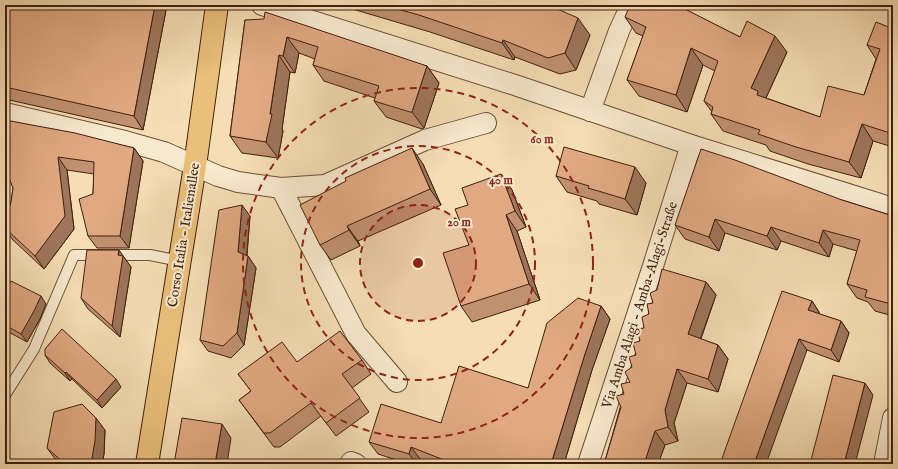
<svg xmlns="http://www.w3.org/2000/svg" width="898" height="469" font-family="'IM FELL English',serif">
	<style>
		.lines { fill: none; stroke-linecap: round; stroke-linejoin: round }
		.lane-casing { stroke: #6e4f38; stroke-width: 12 }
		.street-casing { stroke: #6e4f38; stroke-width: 22 }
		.primary-casing { stroke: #411f0f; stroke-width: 24 }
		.lane { stroke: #f8eace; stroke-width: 10 }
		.street { stroke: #f8eace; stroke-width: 20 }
		.primary { stroke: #eabf7a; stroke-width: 22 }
		.wall { fill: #c19170; stroke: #411f0f }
		.shaded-wall { fill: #9d765b; stroke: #411f0f }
		.building { fill: #e0a982; stroke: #411f0f }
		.ring { fill: none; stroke: #8f2418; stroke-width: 2; stroke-dasharray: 7 5 }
		.labels { text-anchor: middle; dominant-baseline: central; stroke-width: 4; stroke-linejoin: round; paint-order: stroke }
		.street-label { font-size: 14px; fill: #411f0f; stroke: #f8eace }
		.centre { fill: #8f2418; stroke: #f8eace; stroke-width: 2 }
		.ring-label { font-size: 12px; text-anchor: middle; font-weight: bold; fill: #8f2418; stroke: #f8eace; stroke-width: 4; stroke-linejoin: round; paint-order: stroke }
	</style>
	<rect width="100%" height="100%" fill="#f5deb4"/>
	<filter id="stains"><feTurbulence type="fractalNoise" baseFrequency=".005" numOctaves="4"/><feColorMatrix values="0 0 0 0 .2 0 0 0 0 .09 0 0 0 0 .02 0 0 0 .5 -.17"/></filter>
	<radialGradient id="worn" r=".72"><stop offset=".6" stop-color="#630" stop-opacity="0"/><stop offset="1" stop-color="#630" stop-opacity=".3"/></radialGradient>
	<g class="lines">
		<defs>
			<polyline id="lane" points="5,395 34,349 74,255 150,255 180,261"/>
			<g id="street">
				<polyline points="262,5 515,85 691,145 893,208"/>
				<polyline points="590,111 619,31 631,5"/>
				<polyline points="5,113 125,141 164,152 218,176 238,182 281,188 325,185 425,140 486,123"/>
				<polyline points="281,188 356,334 397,382"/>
				<polyline points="351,462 356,464"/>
				<polyline points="588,464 653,266 691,145"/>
				<polyline points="884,464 893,418"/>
			</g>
			<polyline id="primary" points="147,464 195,166 217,5"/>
		</defs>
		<use href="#lane" class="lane-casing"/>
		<use href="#street" class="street-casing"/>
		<use href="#primary" class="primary-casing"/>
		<use href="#lane" class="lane"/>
		<use href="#street" class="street"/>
		<use href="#primary" class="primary"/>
	</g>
	<g class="wall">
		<polygon points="5,5 167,5 143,130 5,99"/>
		<polygon points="339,5 530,5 590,35 576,70 560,74 515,57 514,60 430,32"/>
		<polygon points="686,10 740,37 787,52 766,98 820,117 864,95 876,59 867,45 891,28 893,24 893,147 873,141 861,178 808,164 770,151 766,145 723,131 711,114 712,112 704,101 715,71 703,65 687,112 639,96 627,80 643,36 636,33 625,17"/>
		<polygon points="245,20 427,66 439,83 424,128 422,129 386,117 374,101 375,98 324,81 313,65 315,59 299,53 295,73 290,72 282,129 283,131 278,158 242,153 230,136"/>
		<polygon points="5,120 134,148 143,161 129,248 97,248 88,236 93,194 94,174 67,170 74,229 44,269 13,240 5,229 5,222 11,202 13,188 10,179 5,176"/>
		<polygon points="423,164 441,205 358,241 360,246 331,260 320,245"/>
		<polygon points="501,174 512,190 526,227 517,231 540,300 472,322 461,306 469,245 468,205"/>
		<polygon points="556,176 646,183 637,215 599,204 597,201 567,192"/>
		<polygon points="842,200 893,216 893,316 875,311 868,302 857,298 847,284 857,251 833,244 829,257 781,241 777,250 725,233 719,251 685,239 675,225"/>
		<polygon points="250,216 247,256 248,256 256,268 244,345 231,358 208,351 200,340"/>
		<polygon points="122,255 131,267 120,337 88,309 81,298"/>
		<polygon points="706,282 716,295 701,339 718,345 728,359 718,392 687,383 674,423 678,441 665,445 658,464 607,464 605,461 624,394 630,382 632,367 649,314"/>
		<polygon points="5,292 46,304 40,319 27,342 5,330"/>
		<polygon points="812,301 819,312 819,314 841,321 849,333 839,362 807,350 720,464"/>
		<polygon points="601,306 610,319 592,370 564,464 432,464 420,459 418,464 409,464 378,454 369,442 441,423 528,388"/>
		<polygon points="45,355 121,387 102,408 72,379 70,381 50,363"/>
		<polygon points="362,360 371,374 352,388 369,412 336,436 321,416 280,447 274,447 239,400 251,391 238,374 297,362"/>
		<polygon points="105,430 104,454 102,464 60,464 56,460 47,448"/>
	</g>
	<g class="shaded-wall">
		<polygon points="155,5 167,5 143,130 134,116"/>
		<polygon points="673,5 689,5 682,19"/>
		<polygon points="578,18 590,35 576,70 565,53"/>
		<polygon points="775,36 787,52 765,100 769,112 751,88"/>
		<polygon points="287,37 299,53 295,73 283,56"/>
		<polygon points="503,40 515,57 514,60 502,43"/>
		<polygon points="691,48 703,65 687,112 676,95"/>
		<polygon points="279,55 290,72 282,129 283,131 278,158 266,142"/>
		<polygon points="427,66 439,83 424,128 412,112"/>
		<polygon points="862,124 873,141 861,178 849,162"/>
		<polygon points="134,148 143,161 129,248 120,236"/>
		<polygon points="412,148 423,164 441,205 430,189"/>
		<polygon points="58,157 67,170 74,229 44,269 35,256"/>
		<polygon points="635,167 646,183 637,215 625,199"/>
		<polygon points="501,174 512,190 526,227 515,211"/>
		<polygon points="242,205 250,216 246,263 238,252"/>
		<polygon points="506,215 517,231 540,300 529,284"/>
		<polygon points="715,219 725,233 719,251 709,237"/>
		<polygon points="347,226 358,241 360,246 349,230"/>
		<polygon points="771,227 781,241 777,250 767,236"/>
		<polygon points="823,230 833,244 829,257 819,243"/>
		<polygon points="119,250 131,267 120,337 112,326"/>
		<polygon points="248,256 256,268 244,345 237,333"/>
		<polygon points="706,282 716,295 697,348 688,334"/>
		<polygon points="41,296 46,304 40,319 27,342 21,334"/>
		<polygon points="893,298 893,307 891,304"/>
		<polygon points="812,301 819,312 816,321 808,310"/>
		<polygon points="601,306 610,319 592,370 564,464 551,464 584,357"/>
		<polygon points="841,321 849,333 839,362 831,350"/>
		<polygon points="799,339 807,350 766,464 754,464"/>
		<polygon points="718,345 728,359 718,392 708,379"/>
		<polygon points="677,369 687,383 674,423 678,441 668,427 665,410"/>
		<polygon points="66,372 72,379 70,381 65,373"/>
		<polygon points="116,379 121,387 102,408 97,400"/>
		<polygon points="865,383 873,395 855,464 844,464"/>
		<polygon points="96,418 105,430 104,454 102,464 91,464"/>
		<polygon points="222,424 231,438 227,464 215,464"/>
		<polygon points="655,431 665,445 658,464 644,464"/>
		<polygon points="411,447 420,459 418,464 416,464 409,454"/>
	</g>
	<g class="building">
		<polygon points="5,5 155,5 134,116 5,87"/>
		<polygon points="383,5 530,5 535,7 536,5 548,5 578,18 565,53 548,58 503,40 502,43 419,15"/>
		<polygon points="630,5 677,5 740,37 747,21 775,36 751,88 758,91 757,95 820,117 828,86 864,95 880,49 867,45 876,22 891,28 893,24 893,134 862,124 849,162 796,147 758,134 760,130 711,114 713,107 704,101 718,61 691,48 676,95 627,80 646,27 625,17"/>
		<polygon points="265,12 427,66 412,112 410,112 374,101 379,86 313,65 318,47 287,37 283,56 279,55 270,114 272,114 266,142 230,136 245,20 264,19"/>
		<polygon points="5,120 75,133 134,148 120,236 88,236 79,199 93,194 94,162 58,157 65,216 35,256 5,228 5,222 11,202 13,188 7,173 5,171"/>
		<polygon points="564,147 635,167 625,199 588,188 589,186 556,176"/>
		<polygon points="412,148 430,189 347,226 349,230 320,245 300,205 346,181 345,178"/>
		<polygon points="701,149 735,160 842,200 893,216 893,298 891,304 865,297 867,290 847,284 860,240 823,230 819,243 771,227 767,236 715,219 709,237 675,225"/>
		<polygon points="501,174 515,211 506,215 529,284 461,306 443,253 469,245 455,209 468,205 462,188"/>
		<polygon points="242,205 238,252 248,256 237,333 223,346 200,340 219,210"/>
		<polygon points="87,250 119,250 118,255 123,256 112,326 81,298"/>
		<polygon points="662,269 706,282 688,334 718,345 708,379 677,369 665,410 668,427 655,431 644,464 625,464 605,461 621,407 616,396 624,394 621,384 630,382 625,372 632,367 629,357 636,355 633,343 640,341 637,329 644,328 642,317 649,314 647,304 653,303 650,293 657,290"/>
		<polygon points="11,281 41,296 34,311 21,334 5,325 5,292"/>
		<polygon points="782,291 812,301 808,310 841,321 831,350 799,339 754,464 720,464"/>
		<polygon points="578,298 601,306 584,357 551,464 454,464 411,447 409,454 369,442 381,404 441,423 459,366 528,388 547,323"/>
		<polygon points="62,329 116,379 97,400 66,372 65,373 45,355 45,349"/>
		<polygon points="340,331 362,360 342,374 360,398 326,423 311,403 270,433 264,433 239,400 251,391 238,374 282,342 297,362"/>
		<polygon points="833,375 865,383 844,464 810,464"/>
		<polygon points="82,404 96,418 95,441 91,464 64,464 64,463 47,448 54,412"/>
		<polygon points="182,418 222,424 215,464 174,464"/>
		<polygon points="5,460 10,464 5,464"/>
	</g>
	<circle cx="418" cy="263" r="58" fill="#8f2418" fill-opacity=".12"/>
	<g class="ring">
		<circle cx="418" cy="263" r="58"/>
		<circle cx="418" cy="263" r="117"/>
		<circle cx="418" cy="263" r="175"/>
	</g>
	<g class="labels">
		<g class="street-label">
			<text transform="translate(184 235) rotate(-81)">Corso Italia - Italienallee</text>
			<text transform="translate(640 305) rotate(-72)">Via Amba Alagi - Amba-Alagi-Straße</text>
		</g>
	</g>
	<circle cx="418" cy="263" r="6" class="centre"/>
	<g class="ring-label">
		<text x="542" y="143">60 m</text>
		<text x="501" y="184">40 m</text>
		<text x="459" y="226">20 m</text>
	</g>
	<rect width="898" height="469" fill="none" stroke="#f5deb4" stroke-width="20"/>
	<rect x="6" y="6" width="886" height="457" fill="none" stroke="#411f0f" stroke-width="2"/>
	<rect x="10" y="10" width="878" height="449" fill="none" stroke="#411f0f"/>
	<rect width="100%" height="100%" filter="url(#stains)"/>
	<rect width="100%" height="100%" fill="url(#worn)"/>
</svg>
